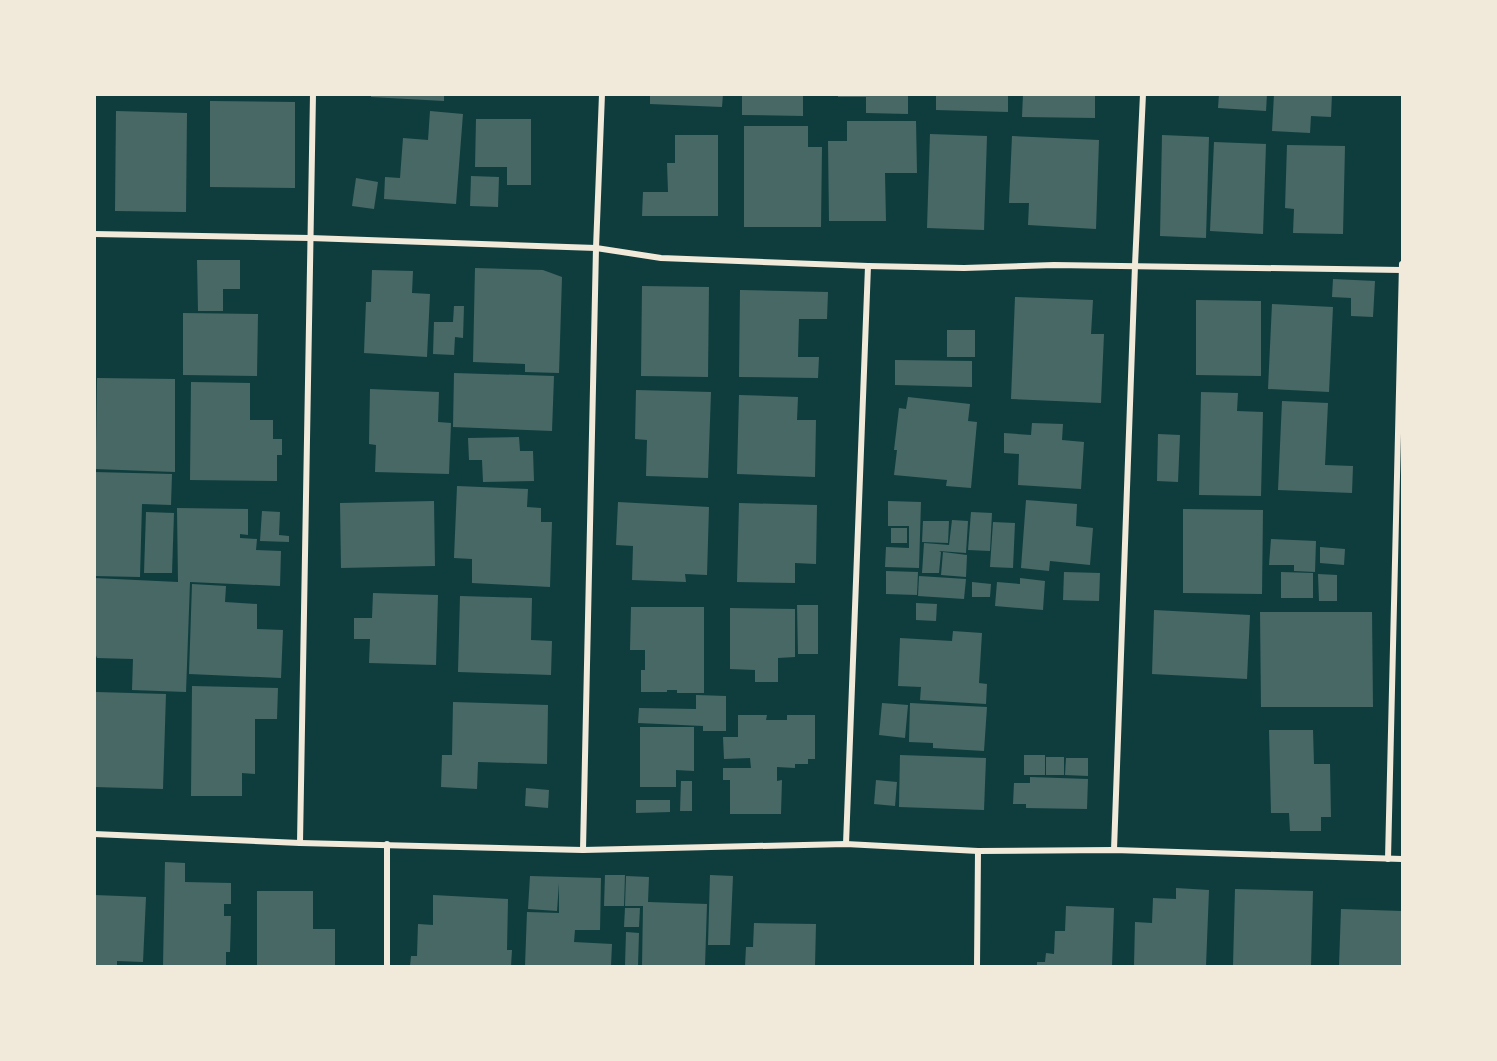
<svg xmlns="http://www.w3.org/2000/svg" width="1497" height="1061" font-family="Cabin,sans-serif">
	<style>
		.building { fill: #486865 }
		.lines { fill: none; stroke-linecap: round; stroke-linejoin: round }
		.minor { stroke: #f1e9da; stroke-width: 6 }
	</style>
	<rect width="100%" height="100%" fill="#0f3d3e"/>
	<g class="building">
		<polygon points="371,94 444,94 444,101 371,97"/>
		<polygon points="650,94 723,94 722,107 650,104"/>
		<polygon points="742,94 803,94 803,116 742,115"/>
		<polygon points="838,94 908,94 908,114 866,113 866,97 838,97"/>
		<polygon points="936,94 1008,94 1008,112 936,110"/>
		<polygon points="1023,94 1095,94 1095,118 1022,117"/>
		<polygon points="1219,94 1267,94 1266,111 1218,108"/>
		<polygon points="1274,94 1332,94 1331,117 1311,116 1310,133 1272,131"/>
		<polygon points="210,101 295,102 295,188 210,187"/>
		<polygon points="116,111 187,113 186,212 115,211"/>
		<polygon points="430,111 463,114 456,204 384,199 385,177 400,178 403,138 428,140"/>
		<polygon points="476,119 531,119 531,185 507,185 507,167 475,167"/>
		<polygon points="847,121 916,121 917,173 885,173 886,221 829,221 828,141 847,141"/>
		<polygon points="744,126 808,126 808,147 822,147 821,227 744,227"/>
		<polygon points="930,134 987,136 984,230 927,228"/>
		<polygon points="675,135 718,135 718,216 642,216 643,192 668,192 667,163 675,163"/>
		<polygon points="1162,135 1209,137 1206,238 1160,236"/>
		<polygon points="1012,136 1099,140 1096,229 1028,225 1029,203 1009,203"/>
		<polygon points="1214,142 1266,144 1263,234 1210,231"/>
		<polygon points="1287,145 1345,146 1343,234 1293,233 1294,209 1285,208"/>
		<polygon points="471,176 499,177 498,207 470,206"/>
		<polygon points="356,178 378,182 374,209 352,206"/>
		<polygon points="197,260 240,260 240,289 223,289 223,311 198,311"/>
		<polygon points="475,268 543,270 562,277 559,373 525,372 525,364 473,362"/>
		<polygon points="372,270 413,271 412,293 430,294 427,357 364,353 366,302 371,302"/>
		<polygon points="1333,279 1375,281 1373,317 1351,316 1351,298 1332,297"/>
		<polygon points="642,286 709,287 708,377 641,376"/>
		<polygon points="740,290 828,292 827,319 799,319 798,357 819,357 818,378 739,377"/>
		<polygon points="1015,297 1093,300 1091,334 1104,334 1101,403 1011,399"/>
		<polygon points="1196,300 1261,301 1261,376 1196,375"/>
		<polygon points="1272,304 1333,307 1329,392 1268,389"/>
		<polygon points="454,306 464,306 463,338 455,337 454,355 433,354 434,322 453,322"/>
		<polygon points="183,313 258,314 257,376 183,375"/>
		<rect x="947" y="330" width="28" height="27"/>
		<polygon points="895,360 972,361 972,387 895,385"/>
		<polygon points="454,373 554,376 552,431 453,427"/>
		<polygon points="97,378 175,379 175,472 94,469 94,445 96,445"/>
		<polygon points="191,382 250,383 250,420 273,420 273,439 282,439 282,455 277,455 277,481 190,480"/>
		<polygon points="370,389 439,392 438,422 451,423 449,474 375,472 376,445 369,444"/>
		<polygon points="636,390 711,392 708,478 646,476 647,440 635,439"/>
		<polygon points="1201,392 1238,393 1237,411 1263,412 1261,496 1199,495"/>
		<polygon points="739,395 798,397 797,420 816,420 815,477 737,474"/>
		<polygon points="908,397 970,404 968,421 977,422 971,488 946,486 947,480 894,475 897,450 894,450 899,408 906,409"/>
		<polygon points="1282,401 1328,403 1325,465 1353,466 1352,493 1278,490"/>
		<polygon points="1032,423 1063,424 1062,440 1084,442 1081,489 1018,485 1019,454 1004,453 1004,433 1031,435"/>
		<polygon points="1158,434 1180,435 1178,482 1157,481"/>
		<polygon points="519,437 520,451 533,451 534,481 483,482 482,460 469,460 468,438"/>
		<polygon points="94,472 172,474 171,505 142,504 140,577 94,576"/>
		<polygon points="457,486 528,489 527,507 541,508 541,522 552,522 550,587 472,583 472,559 454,558"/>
		<polygon points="1026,500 1077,504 1076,526 1093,528 1090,565 1050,561 1049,571 1021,568"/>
		<polygon points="434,501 435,566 341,568 340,503"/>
		<polygon points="888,501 921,502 919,568 885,567 886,547 909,548 909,526 888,526"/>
		<polygon points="618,502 709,507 707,575 685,574 686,582 632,580 633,546 616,545"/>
		<polygon points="739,503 817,505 816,564 795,563 795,583 737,582"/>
		<polygon points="177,508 248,509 248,535 240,534 240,538 257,539 256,550 281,551 280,586 190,582 186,692 132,690 133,659 97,658 94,650 94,578 178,582"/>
		<polygon points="1183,509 1263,510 1262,594 1183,593"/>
		<polygon points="262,511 280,512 279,535 289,536 289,542 260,541"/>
		<polygon points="146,512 174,513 172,573 144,573"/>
		<polygon points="971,512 992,513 990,551 968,550"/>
		<polygon points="952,520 968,521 966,553 939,551 941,552 939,573 922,573 924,543 949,545"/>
		<polygon points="923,521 949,521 948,543 922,542"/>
		<polygon points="993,522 1015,523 1013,568 990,567"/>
		<rect x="891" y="528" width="16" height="15"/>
		<polygon points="1271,539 1316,541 1315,572 1294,571 1294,565 1269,565"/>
		<polygon points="1320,547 1345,549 1344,565 1320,563"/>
		<polygon points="943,552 967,555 966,577 941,575"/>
		<polygon points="886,571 918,572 917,595 886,594"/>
		<polygon points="1064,572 1100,573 1099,601 1063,600"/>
		<polygon points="1281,572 1313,573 1313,598 1281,598"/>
		<polygon points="1318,574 1337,575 1337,601 1319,601"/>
		<polygon points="919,576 966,579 964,599 918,596"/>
		<polygon points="1020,578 1045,581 1043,610 995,606 997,582 1020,584"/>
		<polygon points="972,582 991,584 990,597 972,597"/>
		<polygon points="192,584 226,586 225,602 257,604 257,629 283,630 281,678 189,674"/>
		<polygon points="373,593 438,595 436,665 369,663 370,639 354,639 354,618 372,618"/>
		<polygon points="460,596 532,598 531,640 552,641 551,675 458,672"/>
		<polygon points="916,603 937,604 936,621 916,620"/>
		<polygon points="797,605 818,605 818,654 798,654"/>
		<polygon points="631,607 704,607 704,693 677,693 677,690 667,690 667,692 641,692 641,670 645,670 645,650 630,650"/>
		<polygon points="730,608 795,609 795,657 778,658 778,682 755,682 755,670 730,669"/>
		<polygon points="1154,610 1250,615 1247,679 1152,674"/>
		<polygon points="1260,612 1372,612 1373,707 1261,707"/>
		<polygon points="953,631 982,633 979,683 987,684 986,704 920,700 921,687 898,686 900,638 952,641"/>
		<polygon points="192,686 278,688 277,719 255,719 255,774 242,773 242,796 191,796"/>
		<polygon points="96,692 166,694 163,789 94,787"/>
		<polygon points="696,695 726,696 726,731 703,731 703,726 638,723 639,708 696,709"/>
		<polygon points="453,702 548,705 547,764 478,762 477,789 441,787 442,755 452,755"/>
		<polygon points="882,703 908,705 905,738 879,735"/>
		<polygon points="910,703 987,707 984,751 933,748 933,743 909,742"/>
		<polygon points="738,715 767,715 766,720 787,720 787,715 815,715 815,759 808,759 808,764 795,764 795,768 777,767 777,781 782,780 781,814 730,814 730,780 723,780 723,768 751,768 750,758 724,759 723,737 738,737"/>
		<polygon points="640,727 694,727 694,771 676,770 676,787 640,787"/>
		<polygon points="1269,730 1313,730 1314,764 1330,764 1331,817 1321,817 1321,831 1290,831 1289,813 1271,813"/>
		<polygon points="900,755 986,758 984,810 899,807"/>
		<rect x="1024" y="755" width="21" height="20"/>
		<rect x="1046" y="757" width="18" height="18"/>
		<polygon points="1066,758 1088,758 1088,776 1065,775"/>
		<polygon points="1030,777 1088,779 1087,809 1026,808 1026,804 1013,804 1014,783 1030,783"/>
		<polygon points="876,780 897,782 895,806 874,804"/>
		<polygon points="681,781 692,781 692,811 680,811"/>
		<polygon points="526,788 549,790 548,808 525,806"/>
		<polygon points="636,800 670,800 670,812 636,813"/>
		<polygon points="165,862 185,863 185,882 231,883 231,904 224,904 224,916 231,916 230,952 226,952 226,966 163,966"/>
		<polygon points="605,875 625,875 624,906 604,906"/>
		<polygon points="710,875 733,876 730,945 708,945"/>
		<polygon points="530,876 601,878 600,930 575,930 574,942 612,944 611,966 525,966 527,912 559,913 559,883 557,911 528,909"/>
		<polygon points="626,876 649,877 648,902 707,904 705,966 642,966 643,906 625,906"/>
		<polygon points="1176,888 1209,890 1206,966 1134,966 1135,922 1152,923 1153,898 1176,899"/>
		<polygon points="1235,889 1313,891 1311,966 1233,966"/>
		<polygon points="257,891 313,891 313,929 335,929 335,966 257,966"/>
		<polygon points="94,895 146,897 143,962 117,961 117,966 94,966"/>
		<polygon points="433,895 508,899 507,950 512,950 511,966 410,966 411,956 417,956 418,924 433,925"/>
		<polygon points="1066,906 1114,908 1112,966 1037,966 1037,962 1045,962 1046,953 1054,954 1055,931 1065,931"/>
		<polygon points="625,908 640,908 639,927 624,927"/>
		<polygon points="1341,909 1402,911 1402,966 1339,966"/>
		<polygon points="754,923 816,924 815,966 745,966 746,947 753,947"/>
		<polygon points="626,932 639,933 638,966 625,966"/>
	</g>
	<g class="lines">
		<g class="minor">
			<polyline points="94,234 310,238 596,248 661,258 868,266 964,268 1054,265 1402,270"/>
			<polyline points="94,834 300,843 583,850 846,844 978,851 1114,850 1402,859"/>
			<polyline points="300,843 313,94"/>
			<polyline points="846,844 868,266"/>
			<polyline points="583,850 596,248 602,94"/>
			<polyline points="1114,850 1135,265 1143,94"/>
			<polyline points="1388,859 1402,264"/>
			<polyline points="387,966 387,844"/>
			<polyline points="977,966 978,851"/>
		</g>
	</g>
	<rect width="1497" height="1061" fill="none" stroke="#f1e9da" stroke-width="192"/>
</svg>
